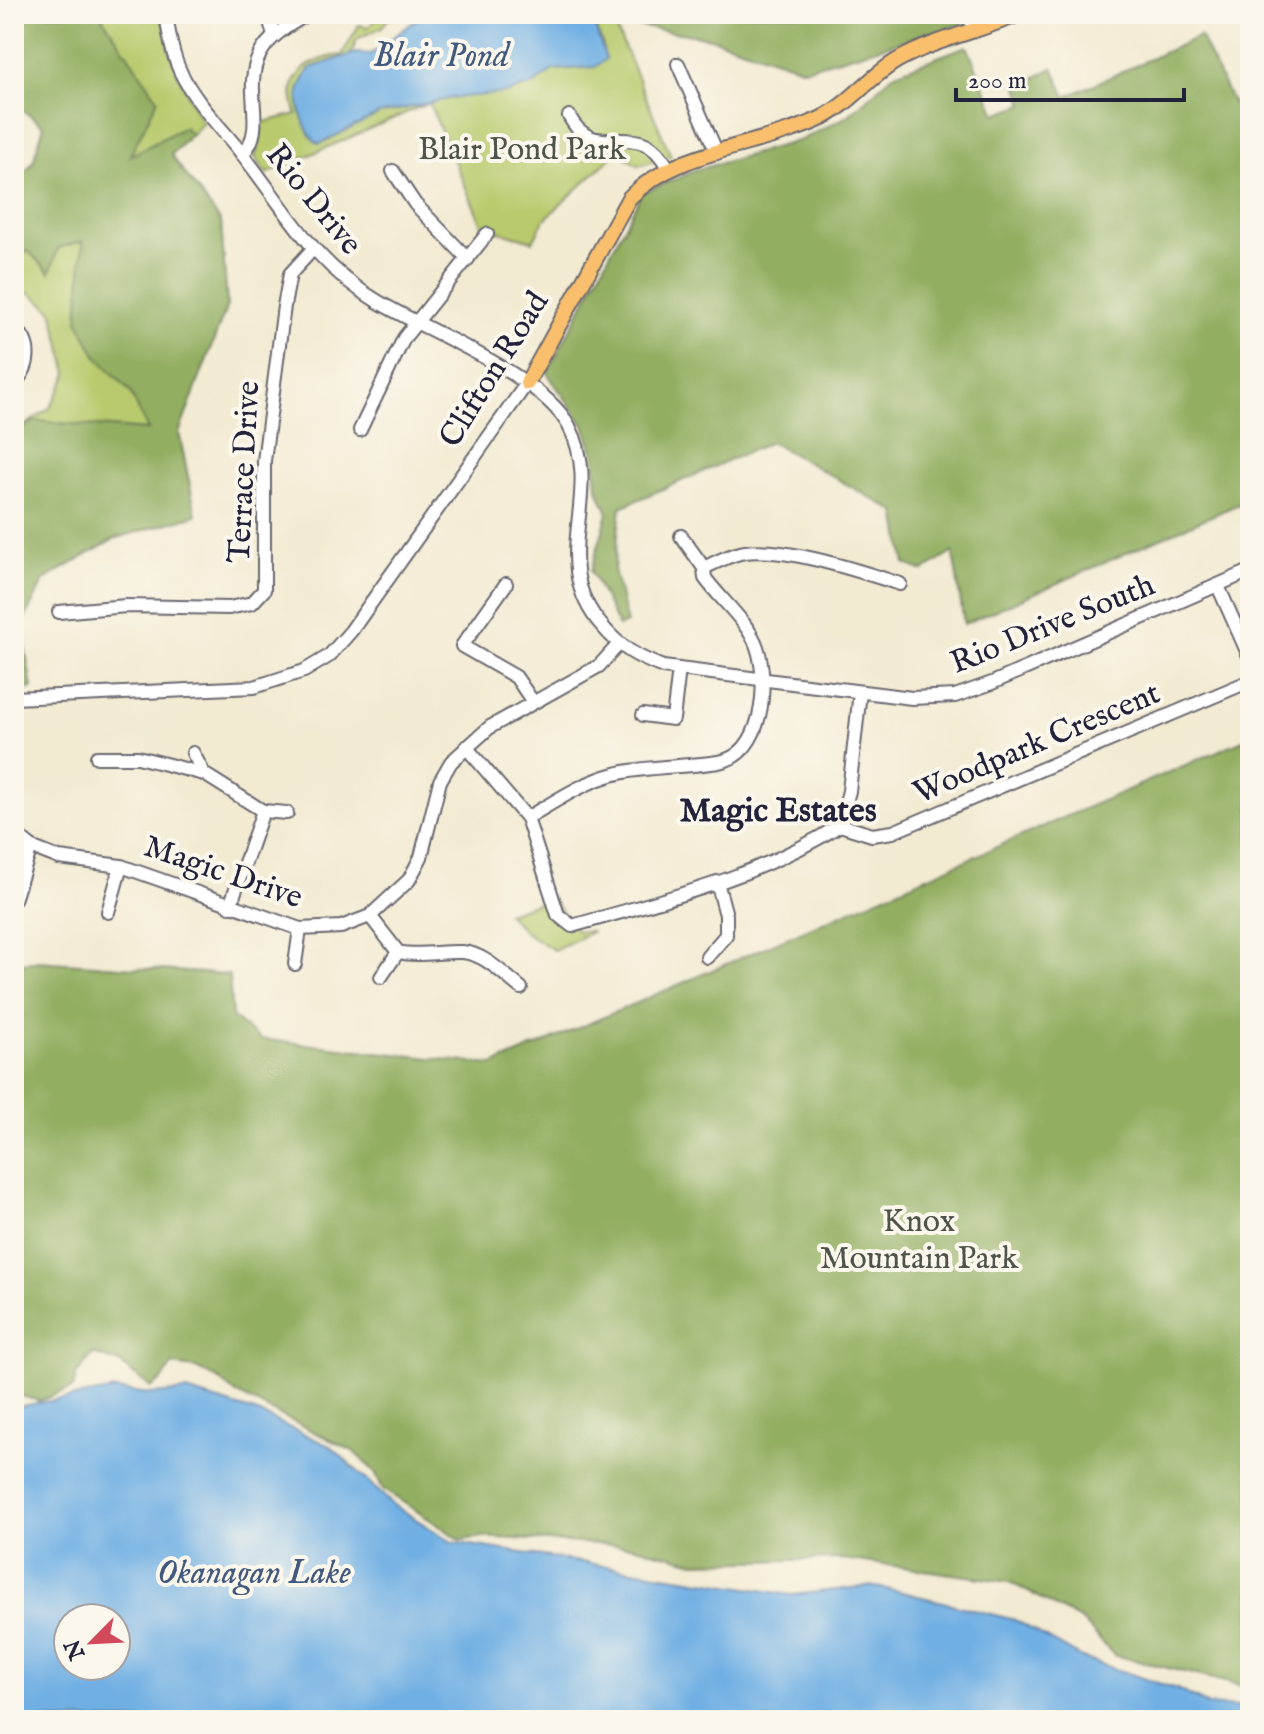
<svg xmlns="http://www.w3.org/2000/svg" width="1264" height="1734" font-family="'IM FELL English',serif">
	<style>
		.green { fill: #b8ca6d; stroke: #6d7654; stroke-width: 2 }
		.forest { fill: #92ae60; stroke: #5a684e; stroke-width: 2 }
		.water { fill: #70afe3; stroke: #49688f; stroke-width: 2; fill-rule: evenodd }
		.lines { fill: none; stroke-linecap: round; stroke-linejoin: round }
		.minor-casing { stroke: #6b6870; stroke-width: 16 }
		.major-casing { stroke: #6b6870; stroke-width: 18 }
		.minor { stroke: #fff; stroke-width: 12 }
		.major { stroke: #f9bf6d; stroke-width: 14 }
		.labels { text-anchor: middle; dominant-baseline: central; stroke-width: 8; stroke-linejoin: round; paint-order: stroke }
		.park-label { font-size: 32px; fill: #4f544a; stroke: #fbf7ec }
		.street-label { font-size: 32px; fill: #22223b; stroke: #fbf7ec }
		.water-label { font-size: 34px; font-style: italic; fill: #415a7e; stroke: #fbf7ec }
		.neighbourhood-label { font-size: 34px; font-weight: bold; fill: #22223b; stroke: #fbf7ec }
	</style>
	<rect width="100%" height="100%" fill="#fbf7ec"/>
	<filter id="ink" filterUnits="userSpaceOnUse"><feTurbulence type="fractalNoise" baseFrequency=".0125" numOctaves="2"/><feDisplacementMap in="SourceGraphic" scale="16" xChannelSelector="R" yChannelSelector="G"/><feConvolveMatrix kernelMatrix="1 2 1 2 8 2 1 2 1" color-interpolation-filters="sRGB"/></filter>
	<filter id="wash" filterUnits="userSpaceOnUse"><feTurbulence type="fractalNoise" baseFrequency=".006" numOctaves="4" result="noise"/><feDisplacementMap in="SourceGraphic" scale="32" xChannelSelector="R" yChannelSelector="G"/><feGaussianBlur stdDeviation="1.8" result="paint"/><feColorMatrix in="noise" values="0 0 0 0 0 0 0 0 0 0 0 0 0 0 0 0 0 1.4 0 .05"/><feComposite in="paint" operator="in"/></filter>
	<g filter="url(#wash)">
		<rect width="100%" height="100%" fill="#f2ead1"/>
		<g class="green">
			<path d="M 14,14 L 162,14 C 168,55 182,87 203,123 L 171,155 L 221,222 L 227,305 L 179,433 L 196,515 L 116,538 L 44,580 L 21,626 L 32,688 L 14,691 L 14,433 L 50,408 L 68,374 L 52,310 L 30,293 L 14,293 L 14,184 L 33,163 L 44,126 L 14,90 Z"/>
			<path d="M 382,14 L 392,14 L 382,27 L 357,39 L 349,60 L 528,77 L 603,57 C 607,24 577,22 553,14 L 613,21 L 671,156 L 639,166 L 617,152 L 544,220 L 533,241 L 483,227 L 429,103 L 266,174 L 255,157 L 261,138 L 260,123 L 297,114 C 281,76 308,59 342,55 L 359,25 L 368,27 Z"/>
			<polygon points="552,898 577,931 593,931 554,950 525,932 507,913"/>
		</g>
		<g class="forest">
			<polygon points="14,14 100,14 158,99 130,156 184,127 191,134 171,155 221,222 227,305 179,433 196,515 116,538 44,580 21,626 32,688 14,691 14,433 35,421 148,430 129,390 97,357 78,321 83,241 58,248 50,273 28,251 14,259 14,184 33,163 44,126 14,104"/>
			<polygon points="553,14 998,14 804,69 711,38 612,22 596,29 560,20"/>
			<polygon points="1200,36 1233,104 1250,97 1250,499 964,624 953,552 923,571 905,564 896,512 771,442 621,507 614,569 627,623 618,626 591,571 608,513 597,487 594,455 584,425 547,373 642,193 697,170 801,140 848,116 895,73 967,46 996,114 1024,104 1018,87 1053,68 1066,97"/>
			<polygon points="1250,737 1250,1688 1114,1655 1082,1621 1010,1582 843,1559 695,1562 632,1546 483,1537 461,1540 383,1489 375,1472 353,1451 237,1394 220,1380 196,1368 172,1365 162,1380 151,1388 120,1363 93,1354 77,1374 73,1388 39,1401 14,1394 14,964 39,961 229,975 232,1017 260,1039 493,1065"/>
		</g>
		<g class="water">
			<path d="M 424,14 L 553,14 L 563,21 L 595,27 L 606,59 L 595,67 L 553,70 L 533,85 L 507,93 L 453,98 L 379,114 L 319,144 C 306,137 297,107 299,92 C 300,84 307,75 310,68 L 355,53 L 371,54 Z"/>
			<path d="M 116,1390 L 152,1394 L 187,1391 L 258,1413 L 332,1447 L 392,1504 L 452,1542 L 792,1595 L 869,1586 L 898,1591 L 1015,1620 L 1082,1658 L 1179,1690 L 1208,1705 L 1250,1708 L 1250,1720 L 14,1720 L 14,1407 ZM 68,1618 L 116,1618 L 116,1666 L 68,1666 Z"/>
		</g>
	</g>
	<g filter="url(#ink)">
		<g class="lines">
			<defs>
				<g id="minor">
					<path d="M 166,14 C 169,34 172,55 181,73 C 197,105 221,127 243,155 C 287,211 313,263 377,301 C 428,332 541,374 569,426 C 606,495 544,561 603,627 C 621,648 637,657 663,667 L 912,698 L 955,696 L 992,683 L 1250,571"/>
					<polyline points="268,14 274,36"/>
					<polyline points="969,14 973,30"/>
					<polyline points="678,64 717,153"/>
					<path d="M 569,116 C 596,167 639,112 668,168"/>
					<path d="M 242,154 C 269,129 241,90 260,54 C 270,35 290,25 307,14"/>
					<polyline points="393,171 415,204 468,259"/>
					<path d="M 14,327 C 33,343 31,367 14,383"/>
					<polyline points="360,430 404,338 487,234"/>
					<path d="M 704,568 C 716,562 731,554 745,552 C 788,547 859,571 900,584"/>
					<polyline points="506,584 462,646 516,677 533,702"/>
					<polyline points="1218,586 1250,658"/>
					<polyline points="59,612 126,606 229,608 252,603 264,590 264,461 284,306 290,274 312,250"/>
					<polyline points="14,698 254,687 304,671 329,656 351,631 527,383"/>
					<polyline points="643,715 673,719 679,669"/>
					<path d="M 466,747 L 527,818 L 558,915 L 572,926 C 663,900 760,877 840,825 L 849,791 L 860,692"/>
					<polyline points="193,753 204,774"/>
					<polyline points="97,757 138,757 204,774 263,811 230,906"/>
					<polyline points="263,811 287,813"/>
					<path d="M 527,818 C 554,802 583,782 615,774 C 642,766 689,767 718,762 C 764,755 769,682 757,647 C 749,623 720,599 705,578 L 704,568 L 681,536"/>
					<polyline points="840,825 872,835 893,832 1250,681"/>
					<polyline points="14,833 31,847 59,858 121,866 300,929 341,927 370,916 409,880 421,857 440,781 451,762 490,727 599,666 618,645"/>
					<polyline points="14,900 31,847"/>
					<polyline points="108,912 121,866"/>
					<path d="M 370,916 L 398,952 C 420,957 440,951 462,952 C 484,953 504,975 521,988"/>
					<polyline points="707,957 726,935 726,915 717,882"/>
					<polyline points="295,964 300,929"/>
					<polyline points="381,977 398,952"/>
				</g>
				<path id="major" d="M 527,383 L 629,198 C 679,148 758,148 820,119 C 849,105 870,76 898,60 C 936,39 979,31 1019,14"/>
			</defs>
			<use href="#minor" class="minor-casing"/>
			<use href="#major" class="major-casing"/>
			<use href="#minor" class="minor"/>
			<use href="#major" class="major"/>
		</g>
	</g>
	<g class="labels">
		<g class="park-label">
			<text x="522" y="150">Blair Pond Park</text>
			<text x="919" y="1222">Knox<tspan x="919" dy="37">Mountain Park</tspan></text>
		</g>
		<g class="street-label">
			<text transform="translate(313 200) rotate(51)">Rio Drive</text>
			<text transform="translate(495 370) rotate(-58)">Clifton Road</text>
			<text transform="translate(245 472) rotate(-87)">Terrace Drive</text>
			<text transform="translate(1053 625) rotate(-22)">Rio Drive South</text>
			<text transform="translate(1037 744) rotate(-23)">Woodpark Crescent</text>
			<text transform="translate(223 873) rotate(19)">Magic Drive</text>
		</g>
		<g class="water-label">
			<text x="441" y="56">Blair Pond</text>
			<text x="254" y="1573">Okanagan Lake</text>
		</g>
		<g class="neighbourhood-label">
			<text x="778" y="811">Magic Estates</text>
		</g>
	</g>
	<rect width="1264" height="1734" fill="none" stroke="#fbf7ec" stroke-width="48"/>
	<g transform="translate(92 1642) rotate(246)"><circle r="38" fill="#fbf7ec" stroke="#a4a2a5" stroke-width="2"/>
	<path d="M0-6L14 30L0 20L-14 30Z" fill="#d1495b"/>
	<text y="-12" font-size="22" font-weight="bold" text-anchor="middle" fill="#22223b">N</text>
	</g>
	<path d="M956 88v12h228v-12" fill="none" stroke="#22223b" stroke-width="4"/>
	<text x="968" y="88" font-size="24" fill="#22223b" stroke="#fbf7ec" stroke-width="6" paint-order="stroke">200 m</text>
</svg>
